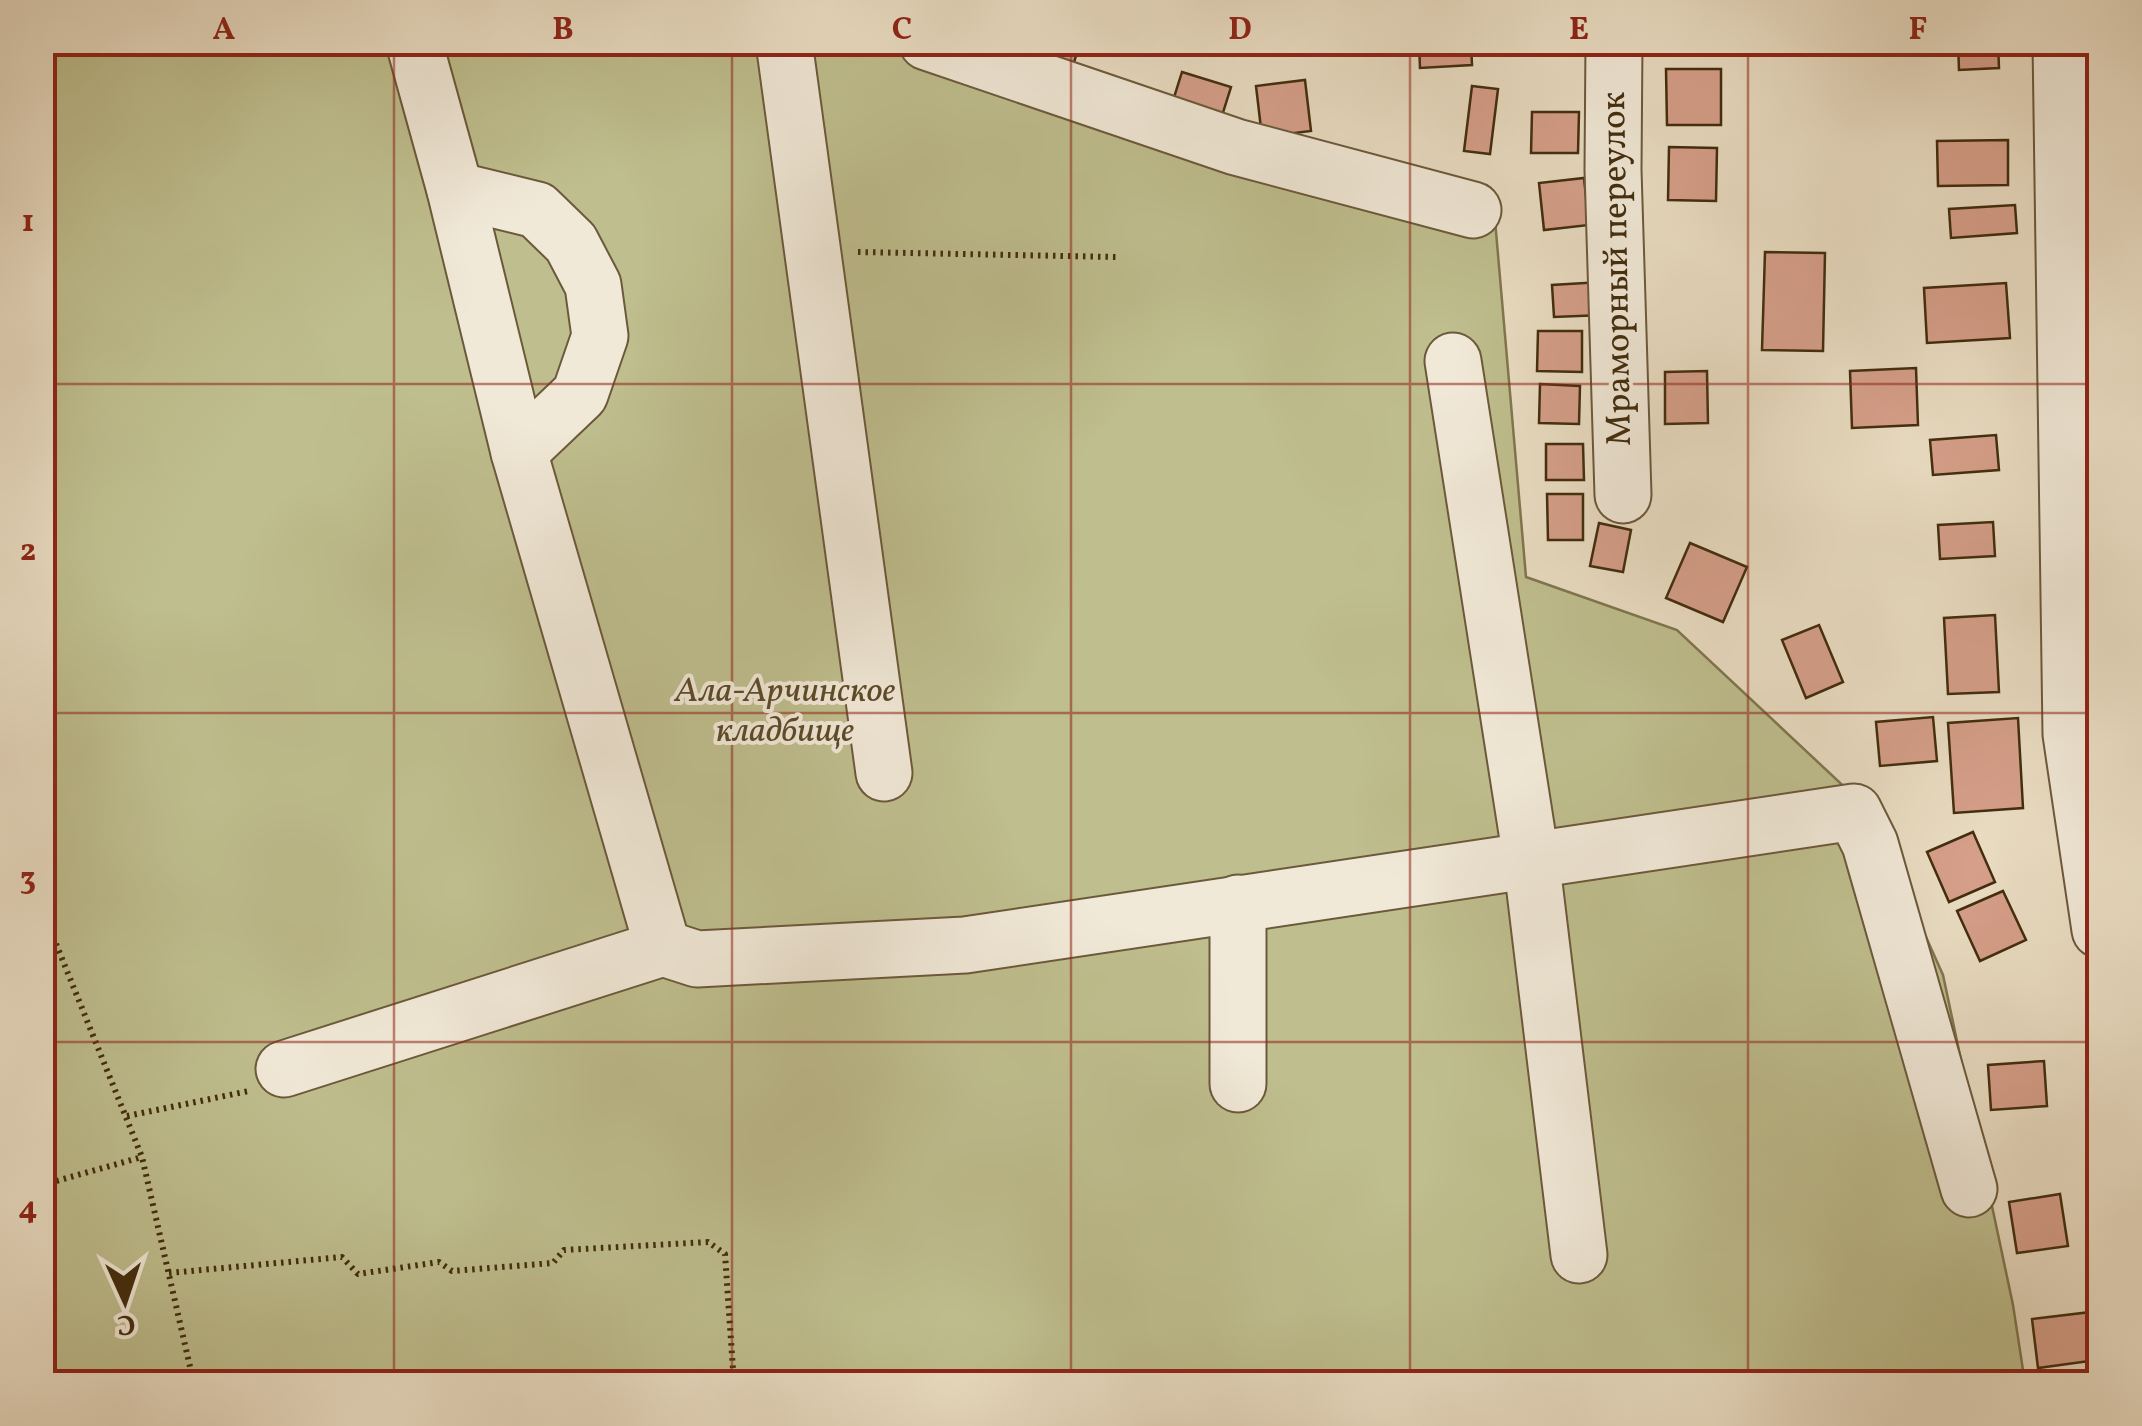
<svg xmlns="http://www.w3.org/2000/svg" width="2142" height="1426" font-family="Vollkorn,serif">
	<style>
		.green { fill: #bfbe8e; stroke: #80764e; stroke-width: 2.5 }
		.building { fill: #d69f8a; stroke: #422d0e; stroke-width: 2.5 }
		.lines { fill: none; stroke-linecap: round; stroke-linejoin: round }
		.minor-casing { stroke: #6c593b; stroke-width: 59 }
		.path { stroke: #422d0e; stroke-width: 6; stroke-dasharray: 2.5 5; stroke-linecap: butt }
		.minor { stroke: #f1e9d8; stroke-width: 55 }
		.grid { fill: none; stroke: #8f2418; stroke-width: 2.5; stroke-opacity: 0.55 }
		.labels { text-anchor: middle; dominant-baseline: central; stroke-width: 8; stroke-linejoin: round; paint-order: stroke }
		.street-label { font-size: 35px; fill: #422d0e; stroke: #f1e9d8 }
		.park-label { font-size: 35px; font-style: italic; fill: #5b4a28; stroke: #f1e9d8 }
		.neatline { fill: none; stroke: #8f2418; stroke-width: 4 }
		.grid-label { font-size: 32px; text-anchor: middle; font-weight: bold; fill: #8f2418 }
	</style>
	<rect width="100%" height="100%" fill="#eaddc3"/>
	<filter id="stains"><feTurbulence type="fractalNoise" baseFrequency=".002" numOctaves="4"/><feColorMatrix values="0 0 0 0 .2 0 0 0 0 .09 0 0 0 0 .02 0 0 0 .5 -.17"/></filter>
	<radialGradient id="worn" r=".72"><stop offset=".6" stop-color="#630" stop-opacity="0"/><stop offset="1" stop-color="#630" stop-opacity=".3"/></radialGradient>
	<polygon class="green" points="42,43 986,43 1493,197 1526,577 1677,630 1869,810 1943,975 2013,1305 2025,1383 43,1383"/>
	<g class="building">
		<polygon points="1032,42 1080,42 1073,66 1029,51"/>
		<polygon points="1419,42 1471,42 1472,65 1420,68"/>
		<polygon points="1958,42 1998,42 1999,68 1959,70"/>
		<polygon points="1666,69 1721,69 1721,125 1667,125"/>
		<polygon points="1182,72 1231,87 1220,122 1171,107"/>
		<polygon points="1305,80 1311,131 1262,137 1256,86"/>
		<polygon points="1472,86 1498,89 1490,154 1464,151"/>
		<polygon points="1532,112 1579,112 1578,153 1531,153"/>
		<polygon points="2008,140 2008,185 1938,186 1937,141"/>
		<polygon points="1669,147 1717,148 1716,201 1668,200"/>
		<polygon points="1584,178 1589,225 1544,230 1539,183"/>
		<polygon points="2015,205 2017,233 1951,238 1949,209"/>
		<polygon points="1765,252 1825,253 1823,351 1762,350"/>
		<polygon points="1601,282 1603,315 1554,317 1552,285"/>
		<polygon points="2006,283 2010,338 1927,343 1924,288"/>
		<polygon points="1538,331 1582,331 1582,372 1537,371"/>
		<polygon points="1916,368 1918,425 1852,428 1850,371"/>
		<polygon points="1707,371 1708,423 1665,424 1665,372"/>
		<polygon points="1540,384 1580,386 1579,424 1539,423"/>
		<polygon points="1996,435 1999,470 1933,475 1930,440"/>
		<polygon points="1546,444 1583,444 1584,480 1546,480"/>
		<polygon points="1547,494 1583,494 1583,540 1548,540"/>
		<polygon points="1993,522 1995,556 1940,559 1938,525"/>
		<polygon points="1599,523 1631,530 1623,572 1590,566"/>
		<polygon points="1690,543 1747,567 1723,622 1666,598"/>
		<polygon points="1995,615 1999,692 1948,694 1944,618"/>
		<polygon points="1819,625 1843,682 1806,698 1782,640"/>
		<polygon points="1933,717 1937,761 1880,766 1876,722"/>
		<polygon points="2018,718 2023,808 1954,813 1948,723"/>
		<polygon points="1973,832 1995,882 1949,902 1927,852"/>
		<polygon points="2003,891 2026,940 1980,961 1957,911"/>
		<polygon points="2044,1061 2047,1106 1991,1110 1988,1065"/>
		<polygon points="2060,1194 2068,1246 2017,1253 2009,1202"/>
		<polygon points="2091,1312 2097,1360 2038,1368 2032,1319"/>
	</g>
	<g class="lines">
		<defs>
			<g id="minor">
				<polyline points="414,42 455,190 519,452 663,948 697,959 965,945 1854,812 1870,844 1969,1189"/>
				<polyline points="784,42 884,773"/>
				<polyline points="927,42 1236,147 1473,210"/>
				<polyline points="1614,42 1613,170 1623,495"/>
				<polyline points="2061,42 2071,734 2100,930"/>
				<polyline points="455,190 537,210 571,243 593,285 600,336 580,394 519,452"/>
				<polyline points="1453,361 1531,858 1579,1255"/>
				<polyline points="284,1069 663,948"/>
				<polyline points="1238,1084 1238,903"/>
			</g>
		</defs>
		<use href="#minor" class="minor-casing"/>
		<g class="path">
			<polyline points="858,252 1117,257"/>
			<polyline points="42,909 142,1157 191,1371 190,1384"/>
			<polyline points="127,1116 249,1091"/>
			<polyline points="42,1185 142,1157"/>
			<polyline points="169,1273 342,1257 358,1274 439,1262 452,1271 553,1263 564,1250 708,1242 725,1254 734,1384"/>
		</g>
		<use href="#minor" class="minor"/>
	</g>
	<path class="grid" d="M 394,42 L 394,1384M 732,42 L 732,1384M 1071,42 L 1071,1384M 1410,42 L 1410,1384M 1748,42 L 1748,1384M 42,384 L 2100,384M 42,713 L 2100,713M 42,1042 L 2100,1042"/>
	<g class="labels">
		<g class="street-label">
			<text transform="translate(1618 269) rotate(-91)">Мраморный переулок</text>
		</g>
		<g class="park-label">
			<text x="785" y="692">Ала-Арчинское<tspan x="785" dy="40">кладбище</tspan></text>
		</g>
	</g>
	<rect width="2142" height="1426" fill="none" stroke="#eaddc3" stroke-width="110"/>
	<g transform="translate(125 1301) rotate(177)" stroke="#f1e9d8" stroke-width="8" paint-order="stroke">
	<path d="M0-8L18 38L0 25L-18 38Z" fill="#422d0e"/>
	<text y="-15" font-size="28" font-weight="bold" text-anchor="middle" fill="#422d0e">С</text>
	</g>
	<rect x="55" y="55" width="2032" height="1316" class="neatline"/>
	<g class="grid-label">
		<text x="224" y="39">A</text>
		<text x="563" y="39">B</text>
		<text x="902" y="39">C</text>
		<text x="1240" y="39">D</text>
		<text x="1579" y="39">E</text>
		<text x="1918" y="39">F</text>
		<text x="28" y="231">1</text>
		<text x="28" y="560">2</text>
		<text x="28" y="889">3</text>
		<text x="28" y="1218">4</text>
	</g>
	<rect width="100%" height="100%" filter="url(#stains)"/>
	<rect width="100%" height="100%" fill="url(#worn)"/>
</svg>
